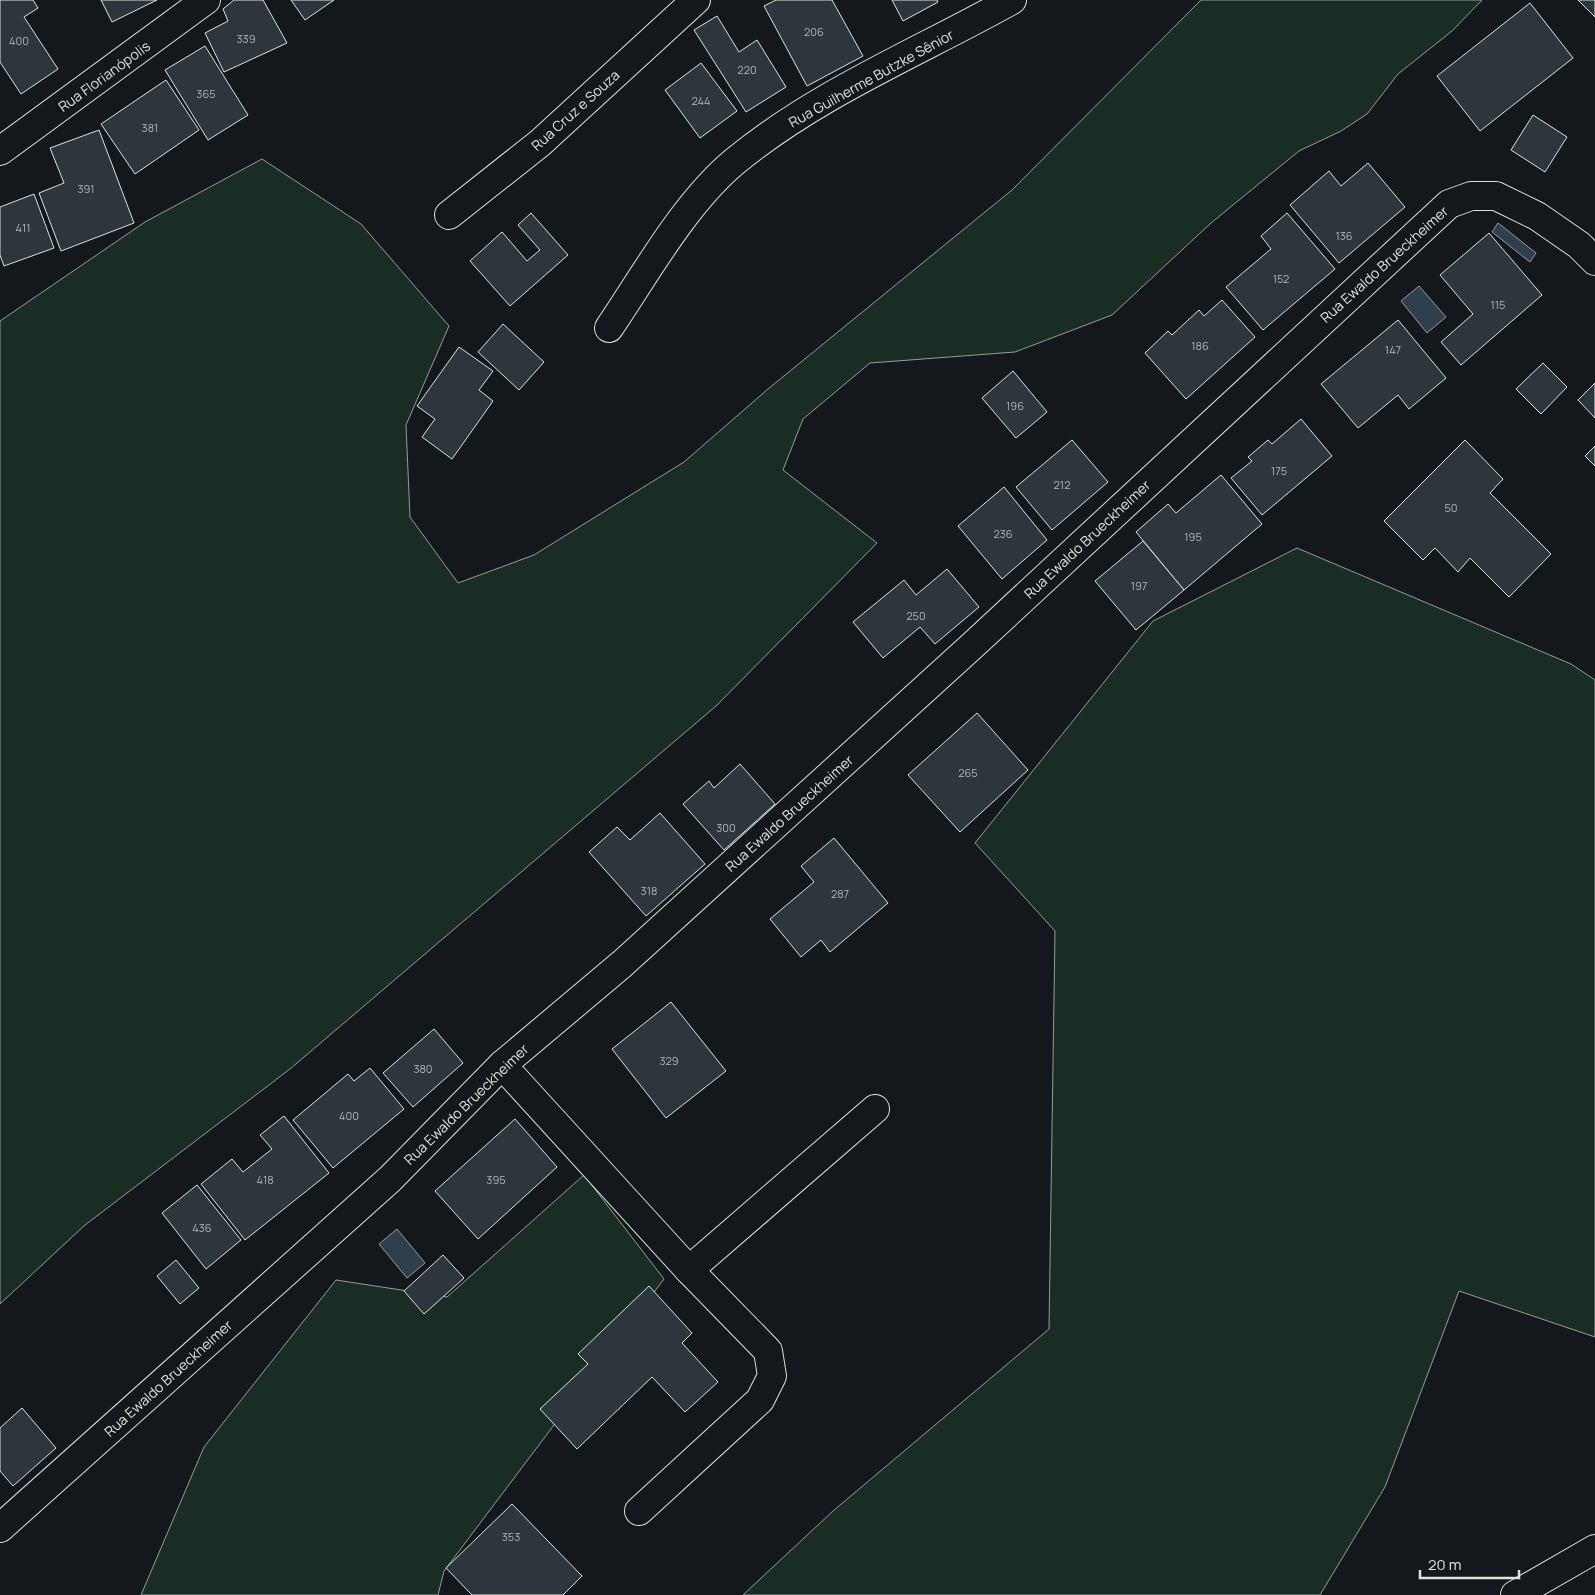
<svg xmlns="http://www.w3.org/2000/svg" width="1595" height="1595" font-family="Manrope,sans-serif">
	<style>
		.green { fill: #1a2d24; stroke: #939e99 }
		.water { fill: #2f3f4d; stroke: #939e99 }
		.building { fill: #2c363c; stroke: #d8e6dc }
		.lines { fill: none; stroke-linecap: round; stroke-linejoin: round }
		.minor-casing { stroke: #d8e6dc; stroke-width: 30 }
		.minor { stroke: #14181c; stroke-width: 28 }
		.labels { text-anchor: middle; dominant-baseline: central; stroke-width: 4; stroke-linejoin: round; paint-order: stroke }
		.number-label { font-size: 11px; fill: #adbab4 }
		.street-label { font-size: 14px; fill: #d8e6dc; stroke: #14181c }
	</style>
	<rect width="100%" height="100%" fill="#14181c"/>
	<g class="green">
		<polygon points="1201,0 1482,0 1452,31 1398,74 1367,114 1341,131 1299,151 1211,223 1112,315 1015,352 870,363 803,419 783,470 877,543 716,706 290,1069 85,1225 0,1304 0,321 145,222 262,159 361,224 449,326 406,425 410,517 458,583 534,555 684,462 768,389 1012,190"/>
		<polygon points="1297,548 1571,664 1595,680 1595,1337 1459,1291 1385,1487 1320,1595 743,1595 833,1511 1049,1329 1055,931 975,843 1153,621"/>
		<polygon points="584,1175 664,1279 444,1571 438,1595 141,1595 204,1447 336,1280 447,1297"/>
	</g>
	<g class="water">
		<polygon points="1498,223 1536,253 1530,262 1492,232"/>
		<polygon points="1419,286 1446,317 1427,333 1401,301"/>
		<polygon points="397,1229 425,1263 407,1278 379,1244"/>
	</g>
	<g class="building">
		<polygon points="0,0 33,0 38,8 24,17 58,69 21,94 0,62"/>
		<polygon points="101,0 157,0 112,22"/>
		<polygon points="234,0 263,0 287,43 224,72 205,33 228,21 223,9"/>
		<polygon points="291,0 334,0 305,20"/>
		<polygon points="776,0 832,0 863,56 807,86 764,6"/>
		<polygon points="892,0 937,0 938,2 903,21"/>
		<polygon points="1578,0 1595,0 1595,17"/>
		<polygon points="1530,3 1573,58 1480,131 1437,76"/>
		<polygon points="717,16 739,52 757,40 786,87 746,112 694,30"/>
		<polygon points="205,46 248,115 208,140 165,70"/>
		<polygon points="701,63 737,111 700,138 665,90"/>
		<polygon points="166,80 199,130 135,174 101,124"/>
		<polygon points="1533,115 1567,137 1545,172 1511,150"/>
		<polygon points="99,130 134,223 61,251 39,193 64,183 50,148"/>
		<polygon points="1368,163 1405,207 1339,263 1290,205 1329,171 1341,186"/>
		<polygon points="34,194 54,248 4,266 0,255 0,207"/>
		<polygon points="531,213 568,255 510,306 470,261 502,232 527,261 540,250 518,225"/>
		<polygon points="1287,213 1335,269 1263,330 1226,287 1271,249 1261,236"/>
		<polygon points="1489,233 1542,295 1461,365 1441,342 1473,314 1440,275"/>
		<polygon points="1222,300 1255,337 1186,399 1145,353 1168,331 1172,335 1199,310 1204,316"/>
		<polygon points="1398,320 1446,378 1409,409 1398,395 1358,428 1321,384"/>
		<polygon points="503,324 544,362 519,390 478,352"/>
		<polygon points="459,347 493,371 479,390 493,401 452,459 422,437 435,419 417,406"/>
		<polygon points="1543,363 1567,387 1541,414 1516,389"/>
		<polygon points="1013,371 1047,412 1016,438 982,398"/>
		<polygon points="1595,383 1595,418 1578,400"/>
		<polygon points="1301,419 1332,456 1262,515 1231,478 1252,461 1248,457 1268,440 1272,444"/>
		<polygon points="1072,440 1108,482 1052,530 1016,487"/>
		<polygon points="1465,440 1503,479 1490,493 1551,554 1509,597 1470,558 1458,572 1435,548 1423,560 1384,521"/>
		<polygon points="1595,446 1595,466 1585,456"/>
		<polygon points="1221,475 1262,524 1184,590 1136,532 1168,504 1176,513"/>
		<polygon points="1004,487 1047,540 1002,579 958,526"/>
		<polygon points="1143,541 1184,590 1136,630 1095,581"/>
		<polygon points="947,569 979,607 935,644 920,627 883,658 853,622 904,580 916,595"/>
		<polygon points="977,713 1028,770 960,832 908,775"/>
		<polygon points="740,764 775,804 724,850 683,804 709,781 714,788"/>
		<polygon points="660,813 705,864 646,916 589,852 617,827 630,840"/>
		<polygon points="834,838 888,903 830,952 821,940 801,957 770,919 814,882 801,866"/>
		<polygon points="671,1002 726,1071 666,1118 612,1049"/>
		<polygon points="434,1029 463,1063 413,1107 383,1073"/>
		<polygon points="370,1068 404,1109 333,1168 293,1120 348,1074 354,1081"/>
		<polygon points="284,1116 329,1173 245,1240 201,1184 232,1159 243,1172 272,1149 260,1135"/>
		<polygon points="515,1119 557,1167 478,1239 435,1191"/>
		<polygon points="197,1185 241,1240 206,1269 162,1213"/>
		<polygon points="443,1255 464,1278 424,1314 404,1291"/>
		<polygon points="176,1260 199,1288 180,1304 157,1276"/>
		<polygon points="649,1286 692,1333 682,1343 718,1382 685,1412 652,1377 577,1449 540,1409 588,1364 578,1354"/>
		<polygon points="22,1408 56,1448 13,1486 0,1471 0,1428"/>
		<polygon points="512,1504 582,1576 563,1595 472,1595 446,1568"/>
	</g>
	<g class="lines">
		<defs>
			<g id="minor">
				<polyline points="0,151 206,0"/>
				<polyline points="449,215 540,143 696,0"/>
				<path d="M 609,328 C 645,275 684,204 734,162 C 816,94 919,52 1012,0"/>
				<polyline points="502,1065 689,1270 768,1351 772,1376 760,1400 639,1511"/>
				<polyline points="689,1270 875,1109"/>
				<polyline points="0,1528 390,1179 502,1065 622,964 973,645 1449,204 1471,196 1496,196 1537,216 1579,245 1595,261"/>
				<polyline points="1515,1595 1595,1549"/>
			</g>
		</defs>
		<use href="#minor" class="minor-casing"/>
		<use href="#minor" class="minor"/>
	</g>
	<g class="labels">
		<g class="number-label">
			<text x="814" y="31">206</text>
			<text x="246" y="38">339</text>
			<text x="19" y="40">400</text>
			<text x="747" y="69">220</text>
			<text x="206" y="93">365</text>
			<text x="701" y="100">244</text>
			<text x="150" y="127">381</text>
			<text x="86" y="188">391</text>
			<text x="23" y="227">411</text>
			<text x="1344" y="235">136</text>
			<text x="1281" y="278">152</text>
			<text x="1498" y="304">115</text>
			<text x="1200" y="345">186</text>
			<text x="1393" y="349">147</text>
			<text x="1015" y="405">196</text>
			<text x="1279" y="470">175</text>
			<text x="1062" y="484">212</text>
			<text x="1451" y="507">50</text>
			<text x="1003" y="533">236</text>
			<text x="1193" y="536">195</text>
			<text x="1139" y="585">197</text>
			<text x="916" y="615">250</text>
			<text x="968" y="772">265</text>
			<text x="726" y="827">300</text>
			<text x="649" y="890">318</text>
			<text x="840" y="893">287</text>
			<text x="669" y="1060">329</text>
			<text x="423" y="1068">380</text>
			<text x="349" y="1115">400</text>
			<text x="265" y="1179">418</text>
			<text x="496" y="1179">395</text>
			<text x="202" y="1227">436</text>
			<text x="511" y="1536">353</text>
		</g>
		<g class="street-label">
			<text transform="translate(104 76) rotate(-36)">Rua Florianópolis</text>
			<text transform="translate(871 78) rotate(-29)">Rua Guilherme Butzke Sênior</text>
			<text transform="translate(575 110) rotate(-42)">Rua Cruz e Souza</text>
			<text transform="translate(1384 264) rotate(-42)">Rua Ewaldo Brueckheimer</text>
			<text transform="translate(1087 539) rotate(-43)">Rua Ewaldo Brueckheimer</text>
			<text transform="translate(789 813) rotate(-42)">Rua Ewaldo Brueckheimer</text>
			<text transform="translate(466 1104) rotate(-44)">Rua Ewaldo Brueckheimer</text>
			<text transform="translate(168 1378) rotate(-42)">Rua Ewaldo Brueckheimer</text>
		</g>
	</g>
	<path d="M1420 1570v8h99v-8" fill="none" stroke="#d8e6dc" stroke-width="2.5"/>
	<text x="1428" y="1570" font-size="15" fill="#d8e6dc" stroke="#14181c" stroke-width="4" paint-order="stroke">20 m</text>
</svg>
